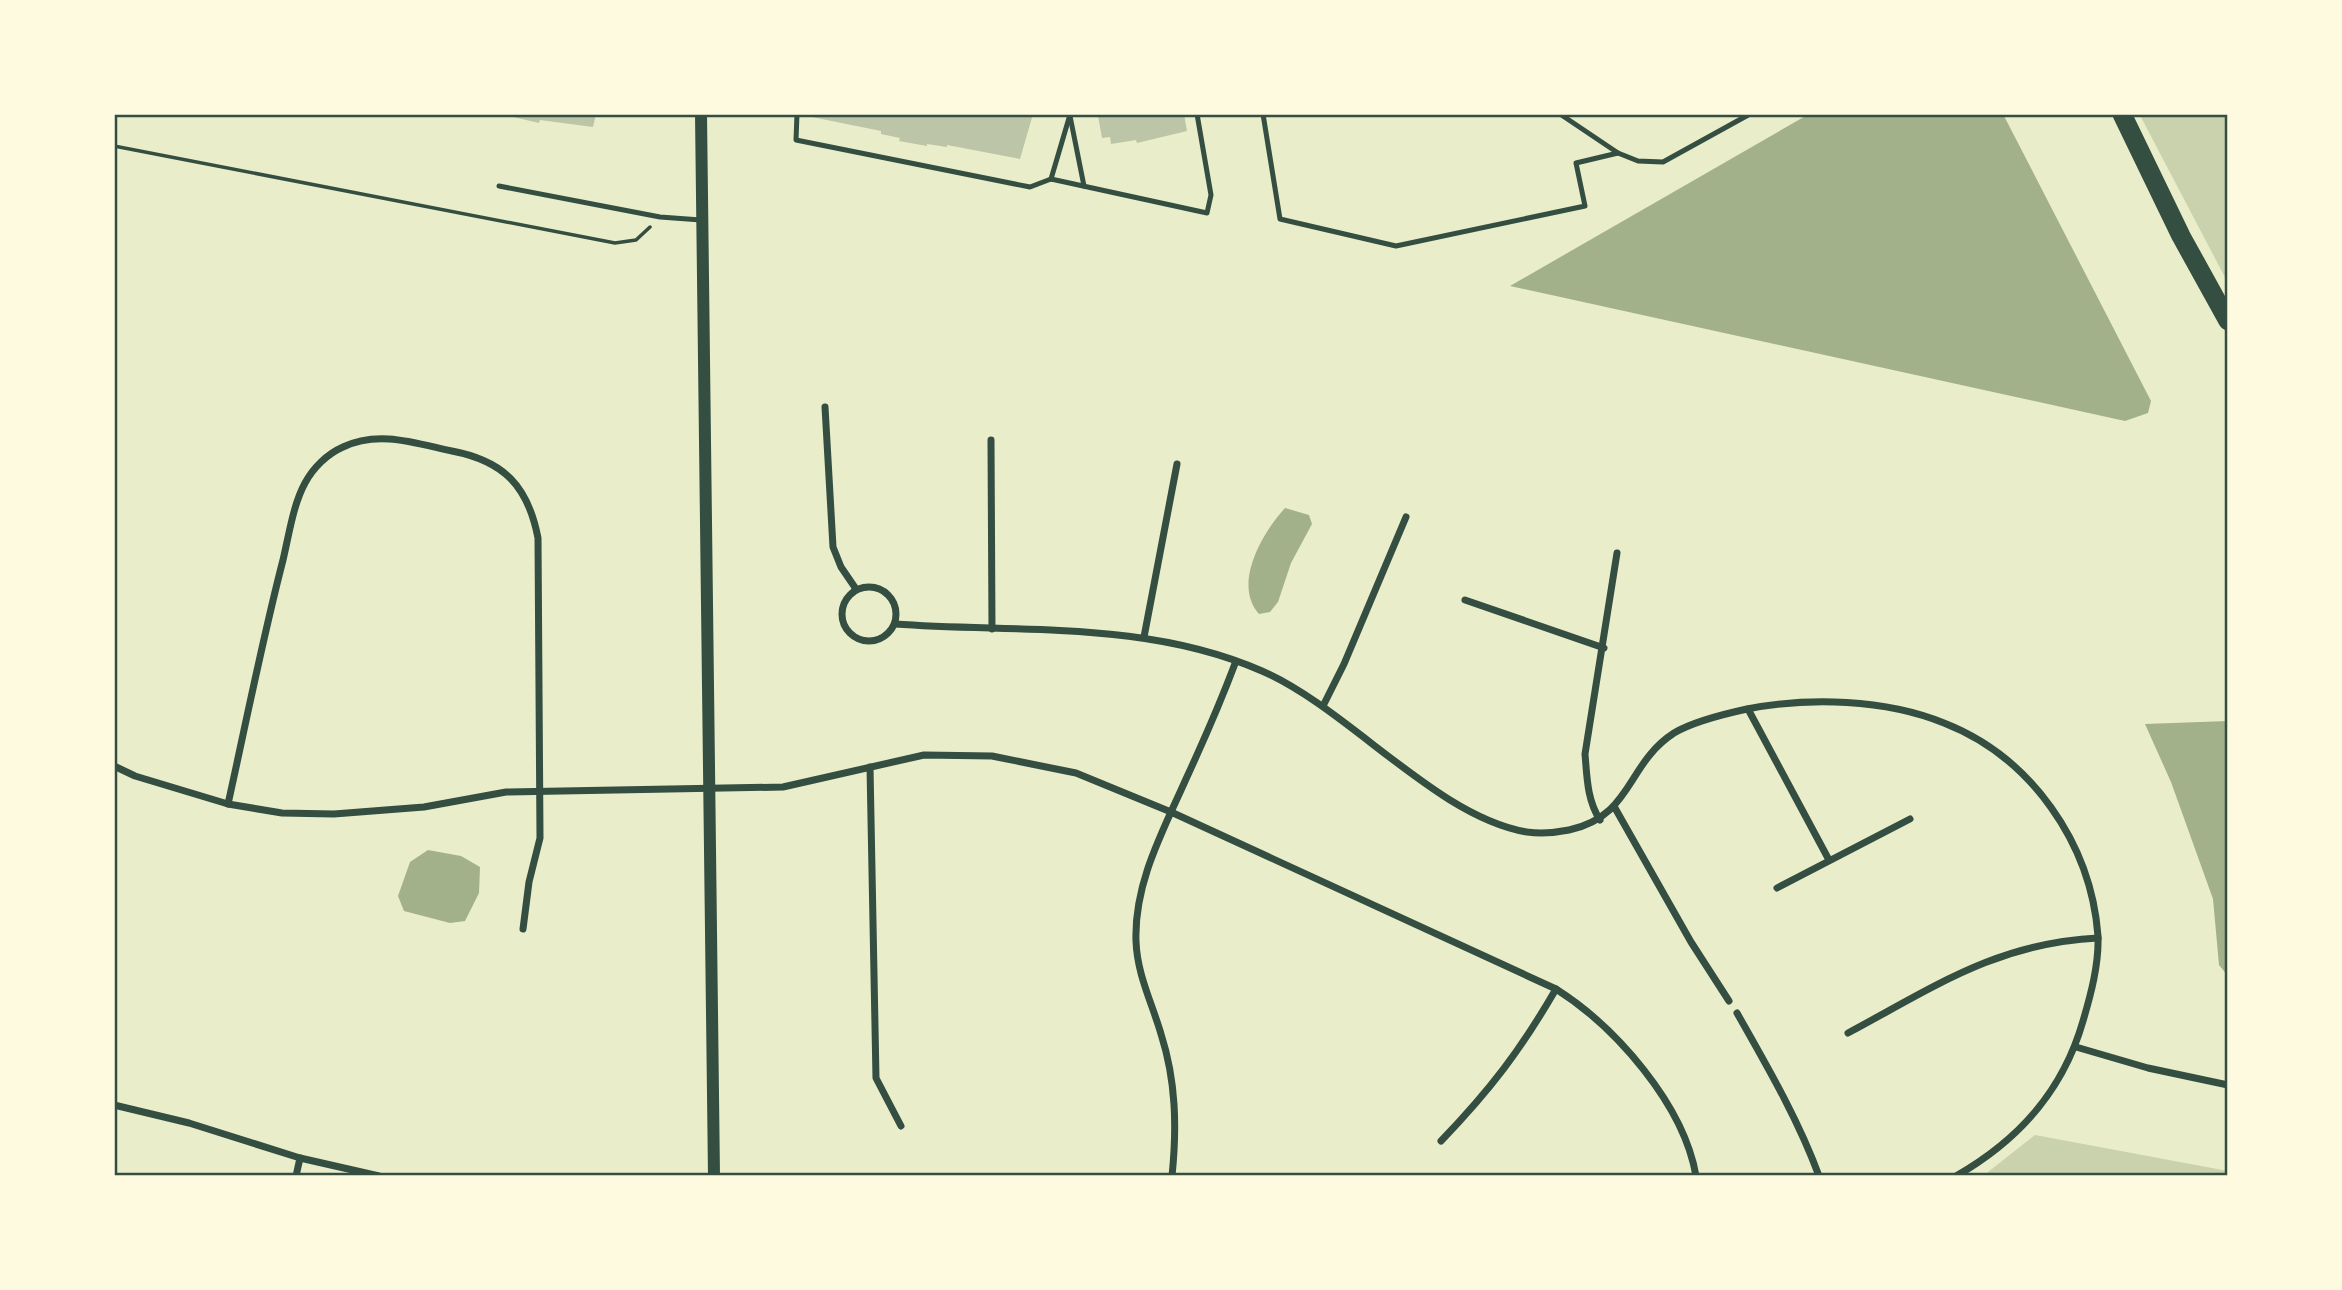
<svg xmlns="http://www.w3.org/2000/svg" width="2342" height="1290" font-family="Mulish,sans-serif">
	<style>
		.green { fill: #cad2ad }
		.water { fill: #a3b18a }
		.building { fill: #bcc5a7 }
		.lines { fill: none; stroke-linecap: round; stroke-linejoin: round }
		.path { stroke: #344e41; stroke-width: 3.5 }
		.service { stroke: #344e41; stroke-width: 5 }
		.minor { stroke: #344e41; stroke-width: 7 }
		.tertiary { stroke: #344e41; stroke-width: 12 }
		.motorway { stroke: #344e41; stroke-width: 19 }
		.neatline { fill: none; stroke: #344e41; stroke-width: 2.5 }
	</style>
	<rect width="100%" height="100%" fill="#e9edc9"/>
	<g class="green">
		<polygon points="2139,114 2228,114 2228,283 2143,121"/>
		<polygon points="2035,1135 2228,1171 2228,1176 1983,1176"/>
	</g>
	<g class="water">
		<polygon points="1809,114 2003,114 2151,401 2148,413 2125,421 1510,286"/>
		<path d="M 1285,508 L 1309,515 L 1312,524 L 1291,563 L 1278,602 L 1270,612 L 1259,614 C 1232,584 1263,532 1285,508 Z"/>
		<polygon points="2228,721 2228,976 2219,965 2213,899 2171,782 2145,724"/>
		<polygon points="428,850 461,856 480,867 479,893 465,921 450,923 404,911 398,896 410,862"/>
	</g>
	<g class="building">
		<polygon points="500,114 596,114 593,127 540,120 539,123"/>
		<polygon points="807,114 1033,114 1020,159 947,145 947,147 927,144 927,146 899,141 900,138 881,134 881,131 807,116"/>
		<polygon points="1105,114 1184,114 1187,131 1137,143 1136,140 1111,144 1110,137 1102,138 1098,116"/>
	</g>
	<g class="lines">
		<polyline class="path" points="114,146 615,243 636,240 650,227"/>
		<g class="service">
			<polyline points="797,114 796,140 1030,187 1051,179 1207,213 1211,195 1197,114"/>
			<polyline points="1263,114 1280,219 1396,246 1585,206 1576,163 1618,153"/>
			<polyline points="1560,114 1618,153 1638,161 1663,162 1750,114"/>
			<polyline points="1070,116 1084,186"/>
			<polyline points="1051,179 1069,118"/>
			<polyline points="499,186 660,217 701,220"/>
		</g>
		<g class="minor">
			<polyline points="825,407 833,547 841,567 856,589"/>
			<polyline points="991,440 992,629"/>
			<circle cx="869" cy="614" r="27"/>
			<polyline points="1465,600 1604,648"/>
			<path d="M 895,624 C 1019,633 1146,620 1262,671 C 1349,709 1437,817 1527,832 C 1542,834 1554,833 1569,830 C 1633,816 1626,764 1674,733 C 1694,721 1724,714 1747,709 C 1809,697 1885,699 1944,723 C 2031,757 2091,843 2098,936 C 2099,964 2091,994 2083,1021 C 2063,1091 2019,1140 1956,1176"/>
			<polyline points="1144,637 1177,464"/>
			<polyline points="1323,706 1344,664 1406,517"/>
			<polyline points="1748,709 1829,860"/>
			<path d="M 114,766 L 135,776 L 228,804 L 282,813 L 334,814 L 424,807 L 506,792 L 783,787 L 924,755 L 992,756 L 1076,773 L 1171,812 L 1556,989 C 1616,1027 1684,1105 1696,1176"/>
			<polyline points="870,767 876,1078 901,1126"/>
			<path d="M 228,804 C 246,723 262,641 283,560 C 289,535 293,505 305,483 C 313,468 327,454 343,447 C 378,430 415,443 452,451 C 504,461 528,486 538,538 L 540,838 L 529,882 L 523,929"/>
			<polyline points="1615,808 1691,942 1729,1001"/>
			<path d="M 1600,820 C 1587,800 1587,777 1585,754 L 1617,553"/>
			<polyline points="1777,888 1910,819"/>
			<path d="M 1737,1013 C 1767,1066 1798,1119 1819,1176"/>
			<path d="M 1848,1033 C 1934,987 1997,943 2098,938"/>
			<polyline points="2076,1047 2148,1068 2228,1085"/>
			<polyline points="114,1105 189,1123 300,1158 379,1176"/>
			<path d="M 1441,1141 C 1490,1090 1520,1051 1556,989"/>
			<polyline points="296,1176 300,1158"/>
			<path d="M 1172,1176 C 1177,1127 1176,1081 1161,1034 C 1152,1003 1137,974 1136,941 C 1134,883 1163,831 1186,779 C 1204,740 1221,701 1236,661"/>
		</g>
		<polyline class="tertiary" points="701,114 714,1176"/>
		<polyline class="motorway" points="2122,114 2181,236 2228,321"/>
	</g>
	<rect width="2342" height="1290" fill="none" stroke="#fefae0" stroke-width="231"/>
	<rect x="116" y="116" width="2110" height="1058" class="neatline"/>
</svg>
